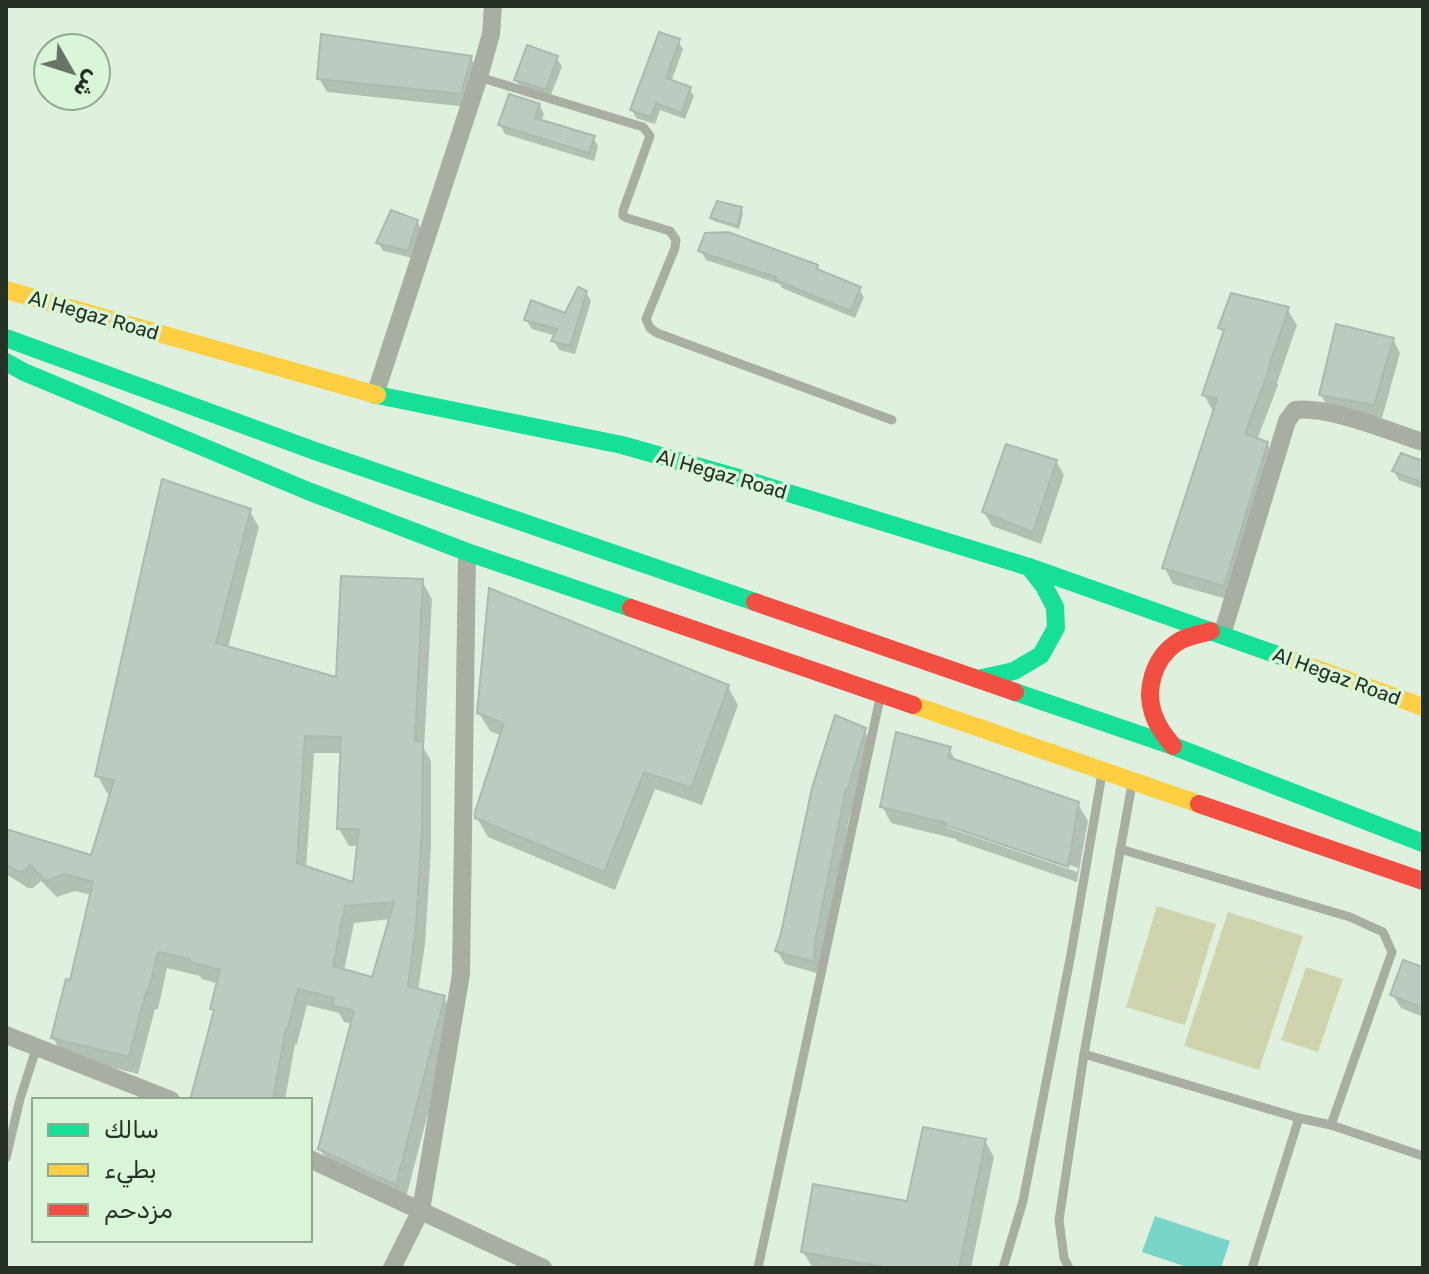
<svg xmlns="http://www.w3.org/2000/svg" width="1429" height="1274" font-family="Rubik,Cairo,sans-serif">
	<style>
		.green { fill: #d0d4ac }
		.water { fill: #79d5c9 }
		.shadow { fill: #0003; fill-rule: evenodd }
		.building { fill: #bccbc0; stroke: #abbaaf; stroke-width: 2; fill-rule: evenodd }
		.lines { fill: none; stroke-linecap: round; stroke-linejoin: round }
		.lane { stroke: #a8aea1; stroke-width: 9 }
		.street { stroke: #a8aea1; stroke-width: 18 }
		.fast { stroke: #16e098; stroke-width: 18 }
		.slow { stroke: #ffcf43; stroke-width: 18 }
		.jam { stroke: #f24e42; stroke-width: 18 }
		.labels { text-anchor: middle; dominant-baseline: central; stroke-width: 7; stroke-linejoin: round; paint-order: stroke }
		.street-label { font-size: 20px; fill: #263126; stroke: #d9f6d9 }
	</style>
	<rect width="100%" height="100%" fill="#dff0df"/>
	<g class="green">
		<polygon points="1157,906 1216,924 1185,1025 1126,1007"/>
		<polygon points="1228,912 1303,936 1259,1070 1184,1046"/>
		<polygon points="1306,967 1343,979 1318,1052 1281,1040"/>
	</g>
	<polygon class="water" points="1155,1216 1230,1241 1221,1268 1190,1268 1142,1252"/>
	<g class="shadow">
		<polygon points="678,41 683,49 671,82 689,88 694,96 685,119 660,110 655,124 636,118 632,110"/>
		<polygon points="471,58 479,72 468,107 327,92 319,78"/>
		<polygon points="557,58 562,67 550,97 521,88 516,80"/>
		<polygon points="539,105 544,114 541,122 593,138 598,146 594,161 505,134 500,125"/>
		<polygon points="741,209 743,213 739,229 714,221 712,217"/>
		<polygon points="417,221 422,230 413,258 383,251 378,242"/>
		<polygon points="701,251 817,267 821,273 859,289 864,297 855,318 782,288 780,284 706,260"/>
		<polygon points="586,292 591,301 575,354 559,350 554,341 556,336 532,329 526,320 566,315"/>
		<polygon points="1287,309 1297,325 1277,383 1278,385 1257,440 1267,443 1276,460 1234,601 1173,584 1164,567 1214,413 1204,395 1224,335 1220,327"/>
		<polygon points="1393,339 1400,353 1382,418 1329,409 1321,395"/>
		<polygon points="1056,461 1064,475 1041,544 992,526 984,512"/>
		<polygon points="1423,463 1423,489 1399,480 1394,471"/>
		<path d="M 249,510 L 259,527 L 228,648 L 338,680 L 422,581 L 432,599 L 424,749 L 431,761 L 431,848 L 425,944 L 418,991 L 444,998 L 454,1015 L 405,1201 L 331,1166 L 320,1149 L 353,1024 L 344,1022 L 339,1013 L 307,1005 L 297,1044 L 295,1044 L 285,1100 L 193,1100 L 215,1013 L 212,1008 L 219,984 L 202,979 L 200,976 L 167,968 L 158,1009 L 155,1009 L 138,1074 L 63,1055 L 53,1038 L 71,983 L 92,895 L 75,891 L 57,897 L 41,881 L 33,888 L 28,888 L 6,874 L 6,831 L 92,857 L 111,794 L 107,793 L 97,775 ZM 314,753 L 342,753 L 339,829 L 349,846 L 359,846 L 355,884 L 306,868 ZM 391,919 L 374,979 L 344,971 L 354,923 Z"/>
		<polygon points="728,687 738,705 702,805 655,789 615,890 488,837 477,818 502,736 490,731 479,713"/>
		<polygon points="864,730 872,743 849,819 822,958 820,974 785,964 777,951"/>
		<path d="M 949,749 L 957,762 L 1078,804 L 1088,821 L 1077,882 L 957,841 L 956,839 L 891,823 L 882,806 ZM 946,823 L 1078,868 L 1077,872 L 946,827 Z"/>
		<polygon points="1423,969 1423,1017 1401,1008 1393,995"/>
		<polygon points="985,1141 994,1157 971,1268 813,1268 803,1252 909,1203"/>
	</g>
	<g class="building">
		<polygon points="659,32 680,39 666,78 691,87 681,113 656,103 651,117 630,110"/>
		<polygon points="321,34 472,56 461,94 317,79"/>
		<polygon points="527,45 558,56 546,90 514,80"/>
		<polygon points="509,94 540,104 535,118 595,136 589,153 498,125"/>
		<polygon points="717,201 742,207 738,226 710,218"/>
		<polygon points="391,210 418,220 408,251 376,243"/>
		<polygon points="728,232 818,265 817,269 861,287 850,311 775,280 776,277 698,251 705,233"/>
		<polygon points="578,287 587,291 570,346 551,341 557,329 524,320 531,300 565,313"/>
		<polygon points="1231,293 1289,307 1269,366 1270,367 1245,434 1268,442 1224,586 1162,568 1217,399 1202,395 1224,330 1218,328"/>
		<polygon points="1336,324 1394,338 1374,405 1319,395"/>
		<polygon points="1006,444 1057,460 1033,532 982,512"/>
		<polygon points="1401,453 1423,461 1423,483 1392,471"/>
		<path d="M 162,479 L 251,509 L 216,643 L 336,677 L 341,576 L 423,579 L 415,741 L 423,742 L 422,829 L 416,926 L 408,986 L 445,996 L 396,1185 L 318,1149 L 354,1011 L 332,1005 L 334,998 L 298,989 L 288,1028 L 286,1028 L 273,1100 L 190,1100 L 214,1010 L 210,1009 L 220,970 L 190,962 L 190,959 L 158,952 L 148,993 L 146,992 L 129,1057 L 51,1038 L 66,979 L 70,980 L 93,882 L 65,874 L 46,881 L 30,865 L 23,872 L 17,871 L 6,864 L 6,829 L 91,855 L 114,780 L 95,776 ZM 305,736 L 341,737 L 337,829 L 359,829 L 353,882 L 297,863 ZM 394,902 L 372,977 L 333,966 L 345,906 Z"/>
		<polygon points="489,588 729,685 691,788 644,772 604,872 475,818 475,812 504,723 477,713"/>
		<polygon points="835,715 866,728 848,789 846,789 815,943 814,962 775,951 781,933 812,788"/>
		<polygon points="896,732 951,747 948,757 1079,802 1068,867 945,825 946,823 880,807"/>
		<polygon points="1403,960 1423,967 1423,1008 1390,995"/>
		<polygon points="923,1127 986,1139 959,1268 889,1268 801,1252 813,1184 907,1201"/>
	</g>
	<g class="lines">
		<g class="lane">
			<polyline points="479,77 643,127 650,136 623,211 623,216 627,218 670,231 676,240 675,248 646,319 650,328 657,333 892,420"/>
			<polyline points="1120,849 1350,917 1383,932 1392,952 1331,1125"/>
			<polyline points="1084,1054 1299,1118 1331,1125 1423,1156"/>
			<polyline points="6,1158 20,1099 37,1046"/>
			<polyline points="758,1268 880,698"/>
			<polyline points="1003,1268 1023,1201 1071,954 1102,774"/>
			<polyline points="1069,1268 1064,1258 1059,1220 1084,1054 1132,784"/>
			<polyline points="1252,1268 1299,1118"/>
		</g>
		<g class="street">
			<polyline points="375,395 479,77 491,34 493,6"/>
			<path d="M 1222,635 L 1287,421 L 1295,410 C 1330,406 1388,431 1423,442"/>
			<polyline points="6,1035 171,1100"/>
			<polyline points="310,1159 543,1268"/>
			<polyline points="392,1268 421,1210 461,974 467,552"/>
		</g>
		<g class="fast">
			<polyline points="6,338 315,451 755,602"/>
			<polyline points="6,362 24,372 308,491 467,552 631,608"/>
			<polyline points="377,395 622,445 756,483 1029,567 1286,658"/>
			<polyline points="978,679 1014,671 1041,655 1056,628 1055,607 1044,586 1029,567"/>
			<polyline points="1015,692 1173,746 1423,843"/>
		</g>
		<g class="slow">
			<polyline points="6,290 377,395"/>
			<polyline points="1286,658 1423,707"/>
			<polyline points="913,705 1199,804"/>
		</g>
		<g class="jam">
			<polyline points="755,602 1015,692"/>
			<polyline points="631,608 913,705"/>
			<path d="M 1173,746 C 1165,736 1157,726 1153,713 C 1145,689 1154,659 1175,644 C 1185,636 1199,635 1211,631"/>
			<polyline points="1199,804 1423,881"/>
		</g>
	</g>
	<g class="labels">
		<g class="street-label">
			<text transform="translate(94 315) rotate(16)">Al Hegaz Road</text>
			<text transform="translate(722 474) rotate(16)">Al Hegaz Road</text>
			<text transform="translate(1337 676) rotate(20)">Al Hegaz Road</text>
		</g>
	</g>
	<rect width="1429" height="1274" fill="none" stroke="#263126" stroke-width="16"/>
	<rect x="32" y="1098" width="280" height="144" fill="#d9f6d9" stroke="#91a791" stroke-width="2"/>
	<rect x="48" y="1124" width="40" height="12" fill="#16e098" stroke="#91a791" stroke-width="2"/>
	<text x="104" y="1138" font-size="24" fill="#263126">سالك</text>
	<rect x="48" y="1164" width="40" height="12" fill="#ffcf43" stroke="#91a791" stroke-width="2"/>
	<text x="104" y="1178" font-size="24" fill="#263126">بطيء</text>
	<rect x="48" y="1204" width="40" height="12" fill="#f24e42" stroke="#91a791" stroke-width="2"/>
	<text x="104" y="1218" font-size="24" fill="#263126">مزدحم</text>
	<g transform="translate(72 72) rotate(129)"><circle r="38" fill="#d9f6d9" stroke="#91a791" stroke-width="2"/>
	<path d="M0-6L14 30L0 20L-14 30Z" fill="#677467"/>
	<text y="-12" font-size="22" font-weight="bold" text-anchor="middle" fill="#263126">ش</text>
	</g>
</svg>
